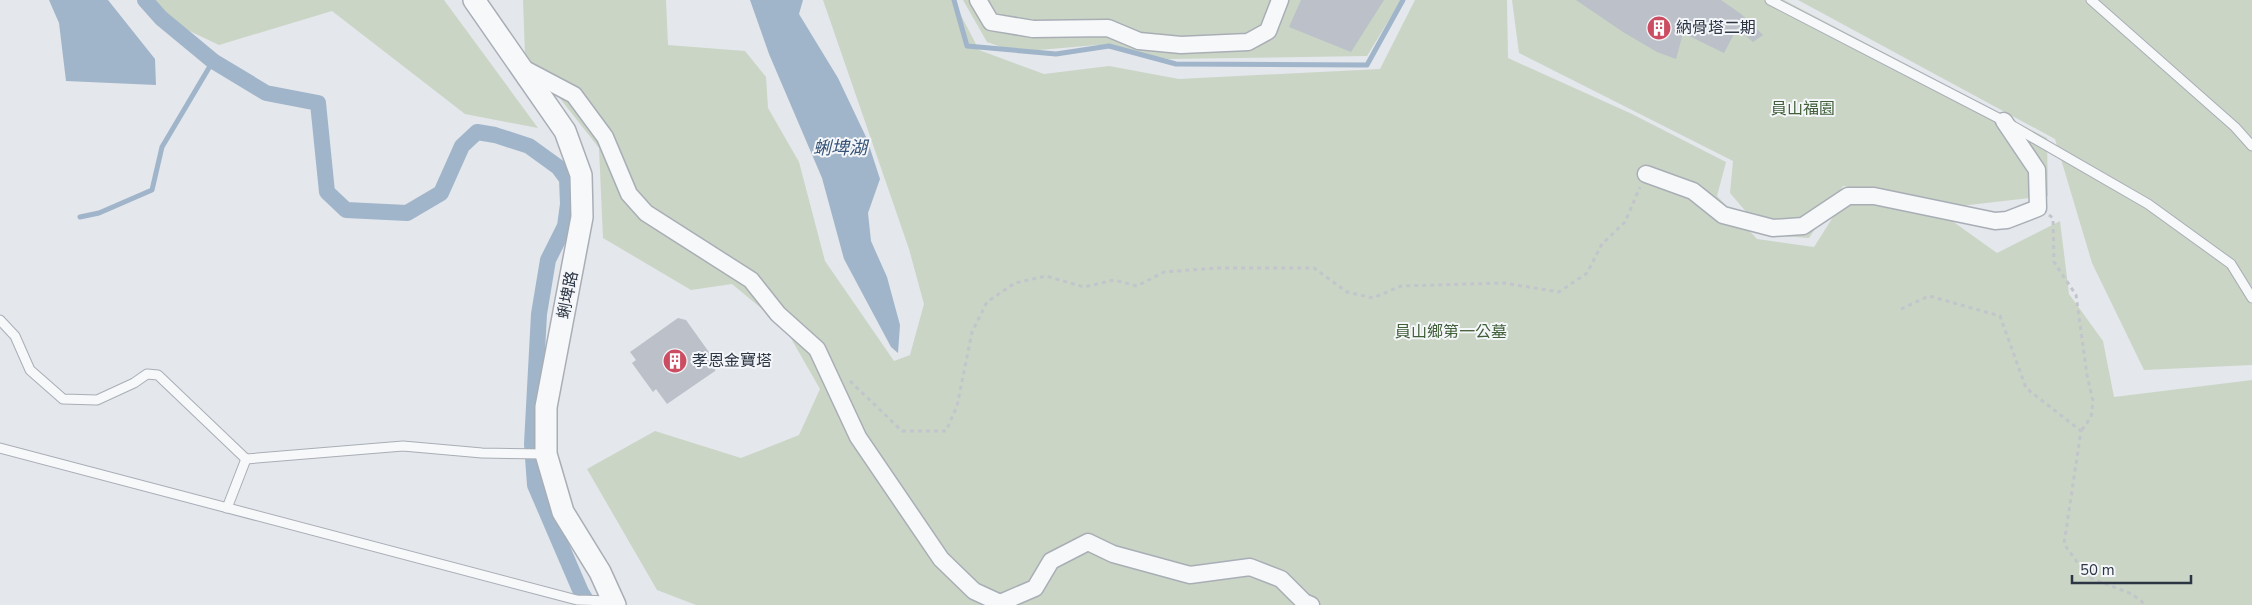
<svg xmlns="http://www.w3.org/2000/svg" width="2252" height="605" font-family="'Nunito Sans','Noto Sans TC',sans-serif">
	<style>
		.green { fill: #cad5c5 }
		.water { fill: #a0b5ca }
		.lines { fill: none; stroke-linecap: round; stroke-linejoin: round }
		.stream { stroke: #a0b5ca; stroke-width: 5 }
		.canal { stroke: #a0b5ca; stroke-width: 16 }
		.building { fill: #bbc0c9 }
		.service-casing { stroke: #a9aeb6; stroke-width: 11 }
		.minor-casing { stroke: #a9aeb6; stroke-width: 19 }
		.tertiary-casing { stroke: #a9aeb6; stroke-width: 24 }
		.path { stroke: #c2c5cb; stroke-width: 3; stroke-dasharray: 4 4; stroke-linecap: butt }
		.service { stroke: #f7f8fa; stroke-width: 9 }
		.minor { stroke: #f7f8fa; stroke-width: 16 }
		.tertiary { stroke: #f7f8fa; stroke-width: 21 }
		.labels { text-anchor: middle; dominant-baseline: central; stroke-width: 4; stroke-linejoin: round; paint-order: stroke }
		.poi-label { font-size: 16px; fill: #2c3544; stroke: #f4f6f9; text-anchor: start }
		.park-label { font-size: 16px; fill: #416039; stroke: #f4f6f9 }
		.street-label { font-size: 16px; fill: #2c3544; stroke: #f4f6f9 }
		.water-label { font-size: 18px; font-style: italic; fill: #365478; stroke: #f4f6f9 }
	</style>
	<rect width="100%" height="100%" fill="#e4e7ec"/>
	<g class="green">
		<polygon points="155,0 444,0 538,128 465,114 332,11 219,45 177,25"/>
		<polygon points="523,0 666,0 668,45 745,51 766,77 768,108 799,162 825,261 894,361 910,355 924,304 909,249 823,0 953,0 979,50 1044,74 1109,66 1179,79 1380,69 1415,0 1507,0 1508,58 1632,114 1726,162 1717,196 1757,239 1814,247 1842,203 1934,208 1997,253 2060,221 2069,294 2103,341 2114,397 2252,380 2252,605 696,605 657,590 587,469 655,431 741,458 799,435 820,389 785,328 732,284 691,290 603,238 599,148 525,54"/>
		<polygon points="963,0 1401,0 1367,56 1168,59 1097,45 1015,52 987,42"/>
		<polygon points="1512,0 1784,0 2047,138 2048,196 1960,206 1843,186 1809,238 1766,235 1730,193 1733,161 1519,53"/>
		<polygon points="1798,0 2252,0 2252,365 2144,370 2092,263 2055,139"/>
	</g>
	<g class="water">
		<polygon points="49,0 108,0 155,59 156,85 66,81 59,23"/>
		<polygon points="750,0 803,0 799,14 838,78 867,139 880,179 868,213 871,241 887,277 900,325 898,353 891,347 844,259 822,178 769,54"/>
	</g>
	<g class="lines">
		<g class="stream">
			<polyline points="954,0 967,46 1056,54 1109,46 1176,64 1367,65 1403,0"/>
			<polyline points="80,217 99,213 152,190 162,147 213,61"/>
		</g>
		<polyline class="canal" points="145,0 161,18 213,61 266,93 318,103 327,192 346,210 407,213 441,193 462,146 477,132 495,135 529,146 558,167 567,179 568,204 565,226 548,260 539,314 532,444 535,485 581,592 589,605"/>
	</g>
	<g class="building">
		<polygon points="1301,0 1384,0 1351,52 1289,27"/>
		<polygon points="1576,0 1721,0 1741,14 1763,35 1753,42 1737,28 1724,53 1683,33 1676,59 1657,52 1623,32"/>
		<polygon points="678,318 686,320 716,362 715,371 667,404 656,389 653,392 632,363 636,360 630,352"/>
	</g>
	<g class="lines">
		<defs>
			<g id="service">
				<polyline points="1770,0 2004,121 2148,204 2231,264 2252,298"/>
				<polyline points="2091,0 2235,127 2252,146"/>
				<polyline points="0,320 15,336 30,370 63,399 97,400 134,383 147,374 158,375 246,459 403,446 482,453 546,454"/>
				<polyline points="0,448 577,600 612,601"/>
				<polyline points="227,508 246,459"/>
			</g>
			<g id="minor">
				<polyline points="978,0 991,22 1033,29 1108,28 1139,41 1181,45 1248,42 1268,31 1280,0"/>
				<polyline points="521,67 574,95 605,137 629,194 646,213 751,280 778,314 817,349 858,437 941,559 974,591 1000,603 1035,588 1051,561 1088,542 1113,554 1190,575 1250,567 1281,579 1304,602 1311,605"/>
				<polyline points="1646,174 1693,191 1723,215 1773,228 1803,226 1848,196 1874,196 1995,221 2007,220 2038,208 2037,170 2004,121"/>
			</g>
			<polyline id="tertiary" points="474,0 565,131 581,175 582,217 546,407 546,454 563,512 600,572 615,605"/>
		</defs>
		<use href="#service" class="service-casing"/>
		<use href="#minor" class="minor-casing"/>
		<use href="#tertiary" class="tertiary-casing"/>
		<g class="path">
			<polyline points="2049,215 2053,218 2054,262 2076,295 2087,375 2093,401 2091,417 2081,431"/>
			<polyline points="1901,309 1929,296 2000,316 2026,388 2081,431 2064,544 2088,577 2132,594 2146,605"/>
			<polyline points="850,381 902,431 946,431 957,406 972,332 987,302 1015,283 1046,276 1084,287 1114,280 1137,286 1164,272 1216,268 1314,268 1347,292 1373,298 1401,286 1504,283 1559,292 1587,273 1602,244 1625,222 1640,187"/>
		</g>
		<use href="#service" class="service"/>
		<use href="#minor" class="minor"/>
		<use href="#tertiary" class="tertiary"/>
	</g>
	<defs>
		<symbol id="building-disc" viewBox="-11 -11 22 22"><circle r="9.5" fill="#cc4d61" stroke="#f4f6f9"/><path d="M-4-6H4V6H1V3H-1V6H-4ZM-2.5-4.3h1.7v1.8h-1.7ZM.8-4.3h1.7v1.8H.8ZM-2.5-1h1.7V.8h-1.7ZM.8-1h1.7V.8H.8Z" fill="#fff"/></symbol>
	</defs>
	<g fill-rule="evenodd">
		<use href="#building-disc" x="1645" y="14" width="28" height="28"/>
		<use href="#building-disc" x="661" y="347" width="28" height="28"/>
	</g>
	<g class="labels">
		<g class="poi-label">
			<text x="1676" y="28">納骨塔二期</text>
			<text x="692" y="361">孝恩金寶塔</text>
		</g>
		<g class="park-label">
			<text x="1803" y="109">員山福園</text>
			<text x="1451" y="332">員山鄉第一公墓</text>
		</g>
		<g class="street-label">
			<text transform="translate(568 295) rotate(-79)">蜊埤路</text>
		</g>
		<g class="water-label">
			<text x="840" y="148">蜊埤湖</text>
		</g>
	</g>
	<path d="M2072 575v8h119v-8" fill="none" stroke="#2c3544" stroke-width="2.5"/>
	<text x="2080" y="575" font-size="15" fill="#2c3544" stroke="#f4f6f9" stroke-width="4" paint-order="stroke">50 m</text>
</svg>
